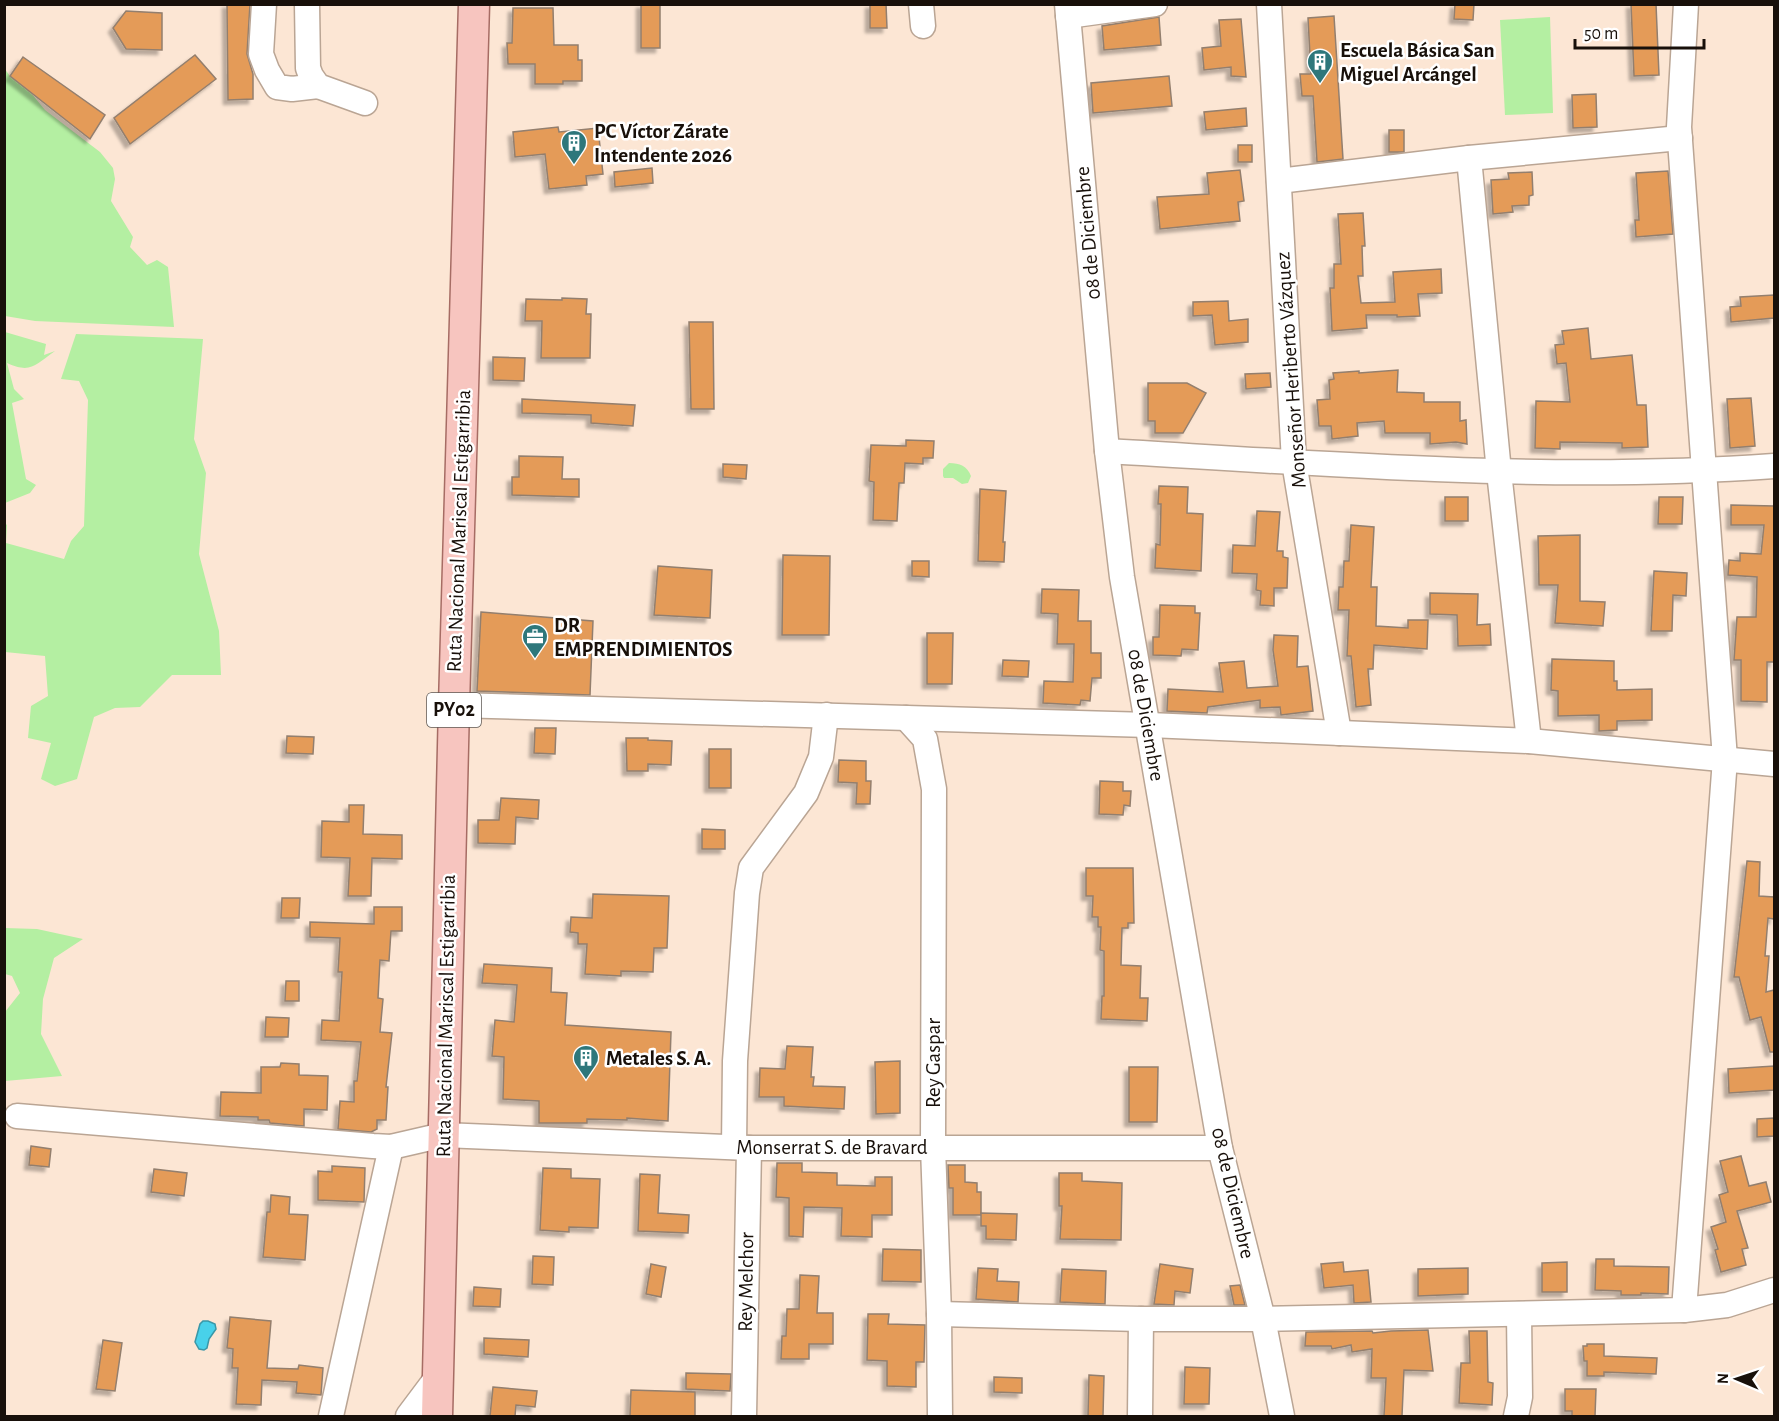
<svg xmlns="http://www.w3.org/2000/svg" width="1779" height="1421" font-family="'Alegreya Sans',sans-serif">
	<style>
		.green { fill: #b4efa2 }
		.water { fill: #48d1ea; stroke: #3a97a7; stroke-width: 1.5 }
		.building { fill: #e49b59; stroke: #937f6e; stroke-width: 1.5; filter: url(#shadow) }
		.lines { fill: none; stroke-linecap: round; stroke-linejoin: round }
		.minor-casing { stroke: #baa594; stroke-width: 27 }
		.major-casing { stroke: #a66c64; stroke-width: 33 }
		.minor { stroke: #fff; stroke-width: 24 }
		.major { stroke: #f7c5bf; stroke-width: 30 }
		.labels { text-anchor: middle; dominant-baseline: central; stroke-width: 5; stroke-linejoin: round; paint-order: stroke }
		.shield { fill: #fff; stroke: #5d5854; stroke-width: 1.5 }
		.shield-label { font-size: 20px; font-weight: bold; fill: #18100a }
		.poi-label { font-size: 21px; font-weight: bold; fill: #18100a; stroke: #fff; text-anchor: start }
		.street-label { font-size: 21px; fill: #18100a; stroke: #fff }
	</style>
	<defs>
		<filter id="shadow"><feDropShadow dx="-4.5" dy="4.5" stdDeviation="1.5" flood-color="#0004"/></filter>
	</defs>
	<rect width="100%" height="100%" fill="#fce6d4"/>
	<g class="green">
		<polygon points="1550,17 1553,113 1505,115 1500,20"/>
		<polygon points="4,68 10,76 31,93 45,110 100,152 113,168 115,179 111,201 133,237 130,247 147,265 157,260 168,267 174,327 35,321 5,316"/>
		<path d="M 5,332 L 46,344 L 44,355 L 55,351 C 35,365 31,374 7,363 L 14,389 L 24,399 L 12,403 L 26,479 L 36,485 L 30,493 L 5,503 Z"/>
		<polygon points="76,334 203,339 194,439 206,473 199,554 219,631 221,675 172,675 140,707 115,708 94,717 77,779 55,786 41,779 51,743 28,738 31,706 48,696 45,656 5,652 4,522 7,525 6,543 64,559 71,541 84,526 88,400 79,381 61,379"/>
		<path d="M 949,463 C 960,463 967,466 971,476 L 968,483 L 962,484 L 953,478 L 944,478 L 943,476 L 943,469 Z"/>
		<polygon points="5,928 37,929 83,939 54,958 43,999 41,1034 62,1076 5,1081 5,1012 20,993 12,976 5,974"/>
	</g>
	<polygon class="water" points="203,1321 208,1321 215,1324 216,1329 209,1339 207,1348 204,1350 199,1349 195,1342 200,1324"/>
	<g class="building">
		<polygon points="227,4 250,4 247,54 253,74 253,99 228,100"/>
		<rect x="641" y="4" width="19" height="44"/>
		<polygon points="870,4 886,4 887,28 870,28"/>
		<polygon points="1455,4 1474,4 1473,20 1454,19"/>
		<polygon points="1631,4 1656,4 1659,75 1634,76"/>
		<polygon points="513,8 553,8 554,45 578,45 578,60 582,60 582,81 563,81 563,84 535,84 535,64 508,64 507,43 512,43"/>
		<polygon points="126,11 162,13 162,50 126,49 113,28"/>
		<polygon points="1334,16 1343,159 1317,162 1313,96 1302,96 1300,74 1311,74 1308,18"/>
		<polygon points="1159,17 1161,45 1104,50 1102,26"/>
		<polygon points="1241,19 1246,77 1231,76 1231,67 1204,70 1202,48 1221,46 1219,20"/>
		<polygon points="195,55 216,79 130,144 114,118"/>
		<polygon points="23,57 105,115 90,139 10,76"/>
		<polygon points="1169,76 1172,106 1093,113 1091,83"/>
		<polygon points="1596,94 1597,127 1573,128 1572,95"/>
		<polygon points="1246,108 1247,126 1206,130 1204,112"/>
		<polygon points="558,127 559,132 598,128 603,174 586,176 587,185 549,189 545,154 515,157 513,132"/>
		<rect x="1389" y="130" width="15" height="22"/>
		<rect x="1238" y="145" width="14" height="17"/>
		<polygon points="652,168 653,183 615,187 614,172"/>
		<polygon points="1240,170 1244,201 1238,202 1240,221 1160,229 1157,197 1209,194 1207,173"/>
		<polygon points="1668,171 1673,234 1636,237 1635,220 1639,220 1636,173"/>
		<polygon points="1532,172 1533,195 1529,196 1529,205 1512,206 1513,212 1493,214 1491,180 1509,179 1508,173"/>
		<polygon points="1363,213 1365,246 1362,246 1363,276 1358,276 1361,303 1395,302 1393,272 1441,269 1442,293 1418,294 1420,316 1397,317 1397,315 1366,315 1367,328 1332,331 1330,288 1334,288 1334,264 1341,264 1338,214"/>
		<polygon points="1774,295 1774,318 1731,322 1730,307 1741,306 1740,297"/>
		<polygon points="562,298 587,299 586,314 591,314 590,358 541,358 542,321 525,321 526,299 562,300"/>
		<polygon points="1228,301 1229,321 1248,319 1248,342 1215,345 1212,315 1193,316 1193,302"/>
		<polygon points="689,322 713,322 714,409 691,409"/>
		<polygon points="1588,328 1591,359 1632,355 1637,405 1646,405 1648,447 1622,448 1622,443 1560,442 1560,449 1535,448 1536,401 1570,402 1566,363 1557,364 1555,345 1564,344 1562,331"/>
		<polygon points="493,357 525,358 524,381 493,380"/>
		<polygon points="1398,370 1397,392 1424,393 1424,402 1460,402 1460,421 1466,420 1467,444 1456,442 1430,444 1430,433 1385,433 1384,421 1357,423 1358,436 1332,439 1331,426 1319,426 1317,400 1330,399 1329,380 1334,379 1333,373 1359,371 1359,373"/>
		<polygon points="1270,373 1271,387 1246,389 1245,374"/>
		<polygon points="1148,383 1187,383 1206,393 1183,433 1155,433 1155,421 1148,421"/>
		<polygon points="1751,398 1755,446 1730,448 1727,399"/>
		<polygon points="522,399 635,405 633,426 591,423 591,415 522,413"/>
		<polygon points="906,440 934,441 933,458 923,458 923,464 905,463 904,483 899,483 897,521 873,520 874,482 869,481 871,445 906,446"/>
		<polygon points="519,456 563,457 562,479 579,479 579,497 512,495 512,477 519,477"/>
		<polygon points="723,464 747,465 746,479 723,477"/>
		<polygon points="1159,486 1188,487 1187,513 1203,514 1201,571 1155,568 1156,544 1160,545 1161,504 1158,504"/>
		<polygon points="980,489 1006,491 1003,542 1005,542 1004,562 978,561"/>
		<rect x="1445" y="497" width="23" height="24"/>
		<polygon points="1659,497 1683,497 1682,524 1658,524"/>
		<polygon points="1731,505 1774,506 1774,662 1767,662 1767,702 1741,701 1741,660 1734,660 1737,617 1756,617 1757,577 1728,575 1729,560 1740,561 1740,553 1761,554 1764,525 1731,525"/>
		<polygon points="1257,511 1280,512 1277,551 1283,551 1283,557 1288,558 1287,588 1274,588 1274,606 1260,605 1261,591 1256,590 1257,574 1232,573 1233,545 1255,546"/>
		<polygon points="1351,525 1374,527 1371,587 1377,587 1376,626 1408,628 1408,620 1428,620 1427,649 1374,645 1373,669 1368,669 1371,705 1356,707 1351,656 1347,656 1349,610 1338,610 1339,587 1343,587 1344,561 1349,561"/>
		<polygon points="1580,535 1580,601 1605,602 1603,626 1555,623 1558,585 1539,585 1538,536"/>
		<polygon points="783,555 830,556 829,635 782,635"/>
		<polygon points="912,561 929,561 929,577 912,576"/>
		<polygon points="658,566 712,570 710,618 654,615"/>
		<polygon points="1654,571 1687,573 1686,596 1673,595 1672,631 1651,631"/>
		<polygon points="1042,589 1079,590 1078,621 1091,621 1091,653 1101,653 1101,678 1092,678 1090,701 1081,700 1080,705 1043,703 1044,681 1073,682 1074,644 1057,644 1058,614 1041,613"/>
		<polygon points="1430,593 1478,594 1477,625 1490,624 1491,645 1458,646 1457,615 1430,614"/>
		<polygon points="1160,605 1195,606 1195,613 1200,613 1198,650 1182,649 1181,656 1153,655 1153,637 1159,637"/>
		<polygon points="481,612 593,621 590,695 477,691"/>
		<polygon points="927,633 953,633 952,684 927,684"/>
		<polygon points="1274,635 1298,636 1297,667 1308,666 1313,711 1281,715 1280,707 1260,708 1260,700 1208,707 1207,713 1167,711 1168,689 1223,692 1219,663 1244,661 1247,688 1278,686 1273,650"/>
		<polygon points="1552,659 1614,661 1614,681 1617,681 1617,690 1652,689 1652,720 1617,721 1617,730 1599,731 1599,715 1558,716 1558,691 1551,690"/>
		<polygon points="1003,660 1029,661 1028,677 1002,676"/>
		<polygon points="535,728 556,728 555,754 534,753"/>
		<polygon points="287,736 314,737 313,754 286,753"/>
		<polygon points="626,738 648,738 648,740 672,741 671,765 648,764 648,771 627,771"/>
		<rect x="709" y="749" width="22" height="39"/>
		<polygon points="839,760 866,761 866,781 871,781 870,804 856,804 857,783 838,782"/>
		<polygon points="1100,781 1123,782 1123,791 1131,791 1130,806 1124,805 1123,815 1099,814"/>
		<polygon points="501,798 539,800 538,819 516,817 515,844 478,843 478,820 499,820"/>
		<polygon points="349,805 364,805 363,834 402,835 402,859 372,858 371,896 348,896 350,858 321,857 322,821 349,822"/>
		<polygon points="702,829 725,830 725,849 702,849"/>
		<polygon points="1747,861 1760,862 1759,896 1774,897 1774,919 1768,918 1765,956 1769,956 1766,992 1774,990 1774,1052 1770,1052 1761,1017 1750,1020 1739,977 1734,977"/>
		<polygon points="1086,868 1133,868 1134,923 1128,923 1128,928 1122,928 1121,965 1141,966 1140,998 1148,998 1147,1021 1101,1019 1102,996 1104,996 1104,951 1100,950 1101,927 1098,927 1098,917 1092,917 1093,896 1086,896"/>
		<polygon points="593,894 669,896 667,948 654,948 653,972 621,971 621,976 585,974 587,944 578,944 578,933 570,932 571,917 592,918"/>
		<polygon points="282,898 300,898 299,918 281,918"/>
		<polygon points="374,907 402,907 402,931 391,931 389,961 380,960 378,998 383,999 380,1032 392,1033 386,1087 388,1087 386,1120 377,1120 377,1129 371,1132 338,1129 340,1101 354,1102 354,1081 357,1081 361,1042 321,1040 322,1020 339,1021 342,972 338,972 340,938 310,937 310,922 374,924"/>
		<polygon points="484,964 552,968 551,992 567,993 565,1025 671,1032 668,1121 627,1118 627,1120 587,1119 587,1123 539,1123 539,1101 503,1099 504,1057 492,1056 495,1020 514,1022 517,985 482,983"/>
		<polygon points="286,981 299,981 299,1001 285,1001"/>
		<polygon points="266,1017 289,1018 288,1037 265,1037"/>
		<polygon points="787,1046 813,1047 811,1077 814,1077 813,1086 845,1087 844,1109 784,1106 784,1097 759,1097 760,1068 785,1069"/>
		<polygon points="900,1061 900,1113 876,1114 875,1062"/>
		<polygon points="281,1063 299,1064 299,1075 328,1076 327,1110 304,1109 304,1126 270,1123 269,1120 258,1120 258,1117 220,1116 221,1092 261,1093 261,1067 280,1067"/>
		<polygon points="1774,1066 1774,1090 1729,1093 1728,1069"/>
		<polygon points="1129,1067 1158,1067 1157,1122 1129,1122"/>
		<polygon points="1774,1118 1774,1136 1757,1137 1757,1119"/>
		<polygon points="31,1146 51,1149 49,1167 29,1165"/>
		<polygon points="1741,1156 1749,1186 1766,1182 1771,1202 1737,1211 1748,1248 1742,1249 1746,1265 1721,1272 1715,1250 1718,1249 1711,1227 1726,1222 1719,1195 1728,1192 1720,1161"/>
		<polygon points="777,1163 802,1163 802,1172 837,1173 837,1185 875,1186 875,1177 892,1177 892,1215 872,1215 872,1237 841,1236 842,1208 804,1207 803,1237 789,1236 789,1198 776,1197"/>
		<polygon points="948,1165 965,1165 965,1182 977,1183 977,1192 981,1192 981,1215 953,1215 953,1188 949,1188"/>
		<polygon points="332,1166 365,1168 364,1202 318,1200 318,1171 332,1172"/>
		<polygon points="543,1168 571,1169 571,1178 600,1179 598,1228 569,1227 569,1232 540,1230"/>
		<polygon points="154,1169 187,1173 184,1196 151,1192"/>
		<polygon points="1059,1173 1082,1173 1082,1181 1122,1183 1121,1240 1060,1239 1062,1206 1059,1206"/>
		<polygon points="640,1174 660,1175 658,1213 689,1215 688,1233 638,1231"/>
		<polygon points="271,1195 290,1197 289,1214 308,1215 305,1260 263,1257 267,1212 270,1212"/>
		<polygon points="981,1213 1017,1214 1016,1240 986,1239 986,1226 981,1226"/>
		<polygon points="883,1249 921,1250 921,1282 882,1281"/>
		<polygon points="533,1256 554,1257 553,1285 532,1284"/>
		<polygon points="1596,1259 1614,1259 1614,1266 1669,1267 1668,1294 1641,1293 1641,1295 1621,1295 1621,1291 1595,1290"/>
		<polygon points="1343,1262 1344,1272 1368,1270 1371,1302 1354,1303 1353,1285 1324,1288 1321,1264"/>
		<polygon points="1567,1262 1567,1292 1542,1292 1542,1263"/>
		<polygon points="651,1264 666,1267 661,1297 646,1294"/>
		<polygon points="1160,1264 1193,1269 1190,1293 1175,1291 1174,1305 1154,1304"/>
		<polygon points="978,1268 998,1269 997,1281 1019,1282 1018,1302 976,1299"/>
		<polygon points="1468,1268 1468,1294 1418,1296 1418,1269"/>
		<polygon points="1062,1269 1106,1271 1105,1304 1060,1302"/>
		<polygon points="800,1275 819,1276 817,1313 833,1313 833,1344 809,1344 809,1359 781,1359 782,1336 786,1336 787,1309 799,1309"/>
		<polygon points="1240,1285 1245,1305 1234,1305 1230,1286"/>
		<polygon points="474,1287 501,1289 500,1307 473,1306"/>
		<polygon points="868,1314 889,1314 888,1324 925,1325 924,1362 916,1362 916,1387 887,1386 887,1361 867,1360"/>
		<polygon points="230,1317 271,1321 267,1368 298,1369 299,1365 323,1368 321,1395 296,1393 297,1382 262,1380 261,1405 236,1404 238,1368 232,1368 233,1349 227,1348"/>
		<polygon points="1428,1330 1433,1371 1404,1370 1402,1416 1384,1416 1386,1378 1371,1378 1372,1349 1352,1352 1351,1345 1332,1349 1331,1346 1305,1346 1306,1332 1372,1331 1373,1333 1391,1331"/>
		<polygon points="1469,1331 1487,1331 1488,1382 1493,1383 1492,1405 1459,1403 1461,1363 1470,1363"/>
		<polygon points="484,1338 529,1340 528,1357 484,1354"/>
		<polygon points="103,1340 122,1343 115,1391 96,1389"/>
		<polygon points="1587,1344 1604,1344 1604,1356 1657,1358 1656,1374 1604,1372 1604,1376 1587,1376 1587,1361 1584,1361 1583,1346 1587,1346"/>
		<polygon points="1185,1367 1210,1368 1209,1404 1184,1404"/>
		<polygon points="686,1373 731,1374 730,1391 686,1389"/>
		<polygon points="1089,1375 1104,1376 1103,1416 1088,1416"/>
		<polygon points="994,1377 1022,1378 1022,1393 994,1392"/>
		<polygon points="493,1387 537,1391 535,1407 516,1405 515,1416 490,1416"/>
		<polygon points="1565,1389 1596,1389 1595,1416 1572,1416 1572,1411 1565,1411"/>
		<polygon points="631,1390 695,1392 695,1416 630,1416"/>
	</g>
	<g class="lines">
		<defs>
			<g id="minor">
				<polyline points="264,4 261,54 267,70 277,87 292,89 318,86"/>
				<polyline points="307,4 308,68 311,76 318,86 365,103"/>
				<polyline points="921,4 923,26"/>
				<polyline points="1067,4 1107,451 1122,577 1220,1148 1263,1319 1282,1416"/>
				<polyline points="1269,4 1294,462 1339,733"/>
				<polyline points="1068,16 1155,4"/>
				<polyline points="1469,158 1499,472 1529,741"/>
				<polyline points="1279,181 1469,158 1680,138"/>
				<path d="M 1107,451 C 1329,464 1552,482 1774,466"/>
				<polyline points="454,705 1149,725 1529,741 1774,764"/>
				<polyline points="906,718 925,739 934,789 933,1147 939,1314 940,1416"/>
				<polyline points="17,1116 373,1146 391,1147 443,1135 749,1148 1220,1148"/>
				<polyline points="734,1147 735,1061 747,893 751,868 806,793 821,757 826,715"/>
				<polyline points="1684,1310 1727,1305 1774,1290"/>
				<polyline points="939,1314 1141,1319 1263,1319 1684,1310 1725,759 1679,127 1686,4"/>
				<polyline points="331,1416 391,1147"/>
				<polyline points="408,1416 438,1376"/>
				<polyline points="744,1416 749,1148"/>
				<polyline points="1140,1416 1141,1319"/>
				<polyline points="1516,1416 1520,1397 1519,1314"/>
			</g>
			<polyline id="major" points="437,1416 454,705 474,4"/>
		</defs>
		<use href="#minor" class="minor-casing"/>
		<use href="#major" class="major-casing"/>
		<use href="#minor" class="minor"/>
		<use href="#major" class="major"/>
	</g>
	<defs>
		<symbol id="building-pin" viewBox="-11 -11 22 30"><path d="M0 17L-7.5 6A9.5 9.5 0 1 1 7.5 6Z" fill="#2e777b" stroke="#fff"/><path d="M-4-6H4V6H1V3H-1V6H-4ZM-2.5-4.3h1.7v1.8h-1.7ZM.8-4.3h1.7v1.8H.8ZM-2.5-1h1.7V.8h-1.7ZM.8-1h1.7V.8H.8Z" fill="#fff"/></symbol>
		<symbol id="office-pin" viewBox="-11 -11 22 30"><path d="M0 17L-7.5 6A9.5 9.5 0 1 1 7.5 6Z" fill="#2e777b" stroke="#fff"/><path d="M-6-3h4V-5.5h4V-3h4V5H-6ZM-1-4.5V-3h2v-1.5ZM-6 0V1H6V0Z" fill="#fff"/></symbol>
	</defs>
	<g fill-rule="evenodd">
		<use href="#building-pin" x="1305" y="47" width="30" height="40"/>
		<use href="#building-pin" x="559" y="128" width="30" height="40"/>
		<use href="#office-pin" x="520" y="622" width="30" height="40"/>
		<use href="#building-pin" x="571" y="1043" width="30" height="40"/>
	</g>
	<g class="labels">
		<rect class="shield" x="427" y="693" width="54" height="34" rx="4.5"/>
		<g class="shield-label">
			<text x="454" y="710">PY02</text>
		</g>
		<g class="poi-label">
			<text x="1340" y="50">Escuela Básica San<tspan x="1340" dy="24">Miguel Arcángel</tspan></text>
			<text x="594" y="131">PC Víctor Zárate<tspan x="594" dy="24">Intendente 2026</tspan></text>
			<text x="554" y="625">DR<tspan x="554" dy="24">EMPRENDIMIENTOS</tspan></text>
			<text x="606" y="1058">Metales S. A.</text>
		</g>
		<g class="street-label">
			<text transform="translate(1088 233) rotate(-95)">08 de Diciembre</text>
			<text transform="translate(1291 370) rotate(-94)">Monseñor Heriberto Vázquez</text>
			<text transform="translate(459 531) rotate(-88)">Ruta Nacional Mariscal Estigarribia</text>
			<text transform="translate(1146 715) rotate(80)">08 de Diciembre</text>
			<text transform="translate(446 1016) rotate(-89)">Ruta Nacional Mariscal Estigarribia</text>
			<text transform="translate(933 1063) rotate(-90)">Rey Gaspar</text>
			<text x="832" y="1147">Monserrat S. de Bravard</text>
			<text transform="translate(1233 1193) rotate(77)">08 de Diciembre</text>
			<text transform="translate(746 1282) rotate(-89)">Rey Melchor</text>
		</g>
	</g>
	<rect width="1779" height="1421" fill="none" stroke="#18100a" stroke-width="12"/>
	<g transform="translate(1737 1379) rotate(272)" stroke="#ffffff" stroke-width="4.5" paint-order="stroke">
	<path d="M0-4.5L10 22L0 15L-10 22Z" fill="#18100a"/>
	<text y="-9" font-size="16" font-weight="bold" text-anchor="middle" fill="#18100a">N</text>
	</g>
	<path d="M1575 39v9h129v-9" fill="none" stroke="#18100a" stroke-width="3"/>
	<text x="1584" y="39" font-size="18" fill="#18100a" stroke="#ffffff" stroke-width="4.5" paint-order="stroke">50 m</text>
</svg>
